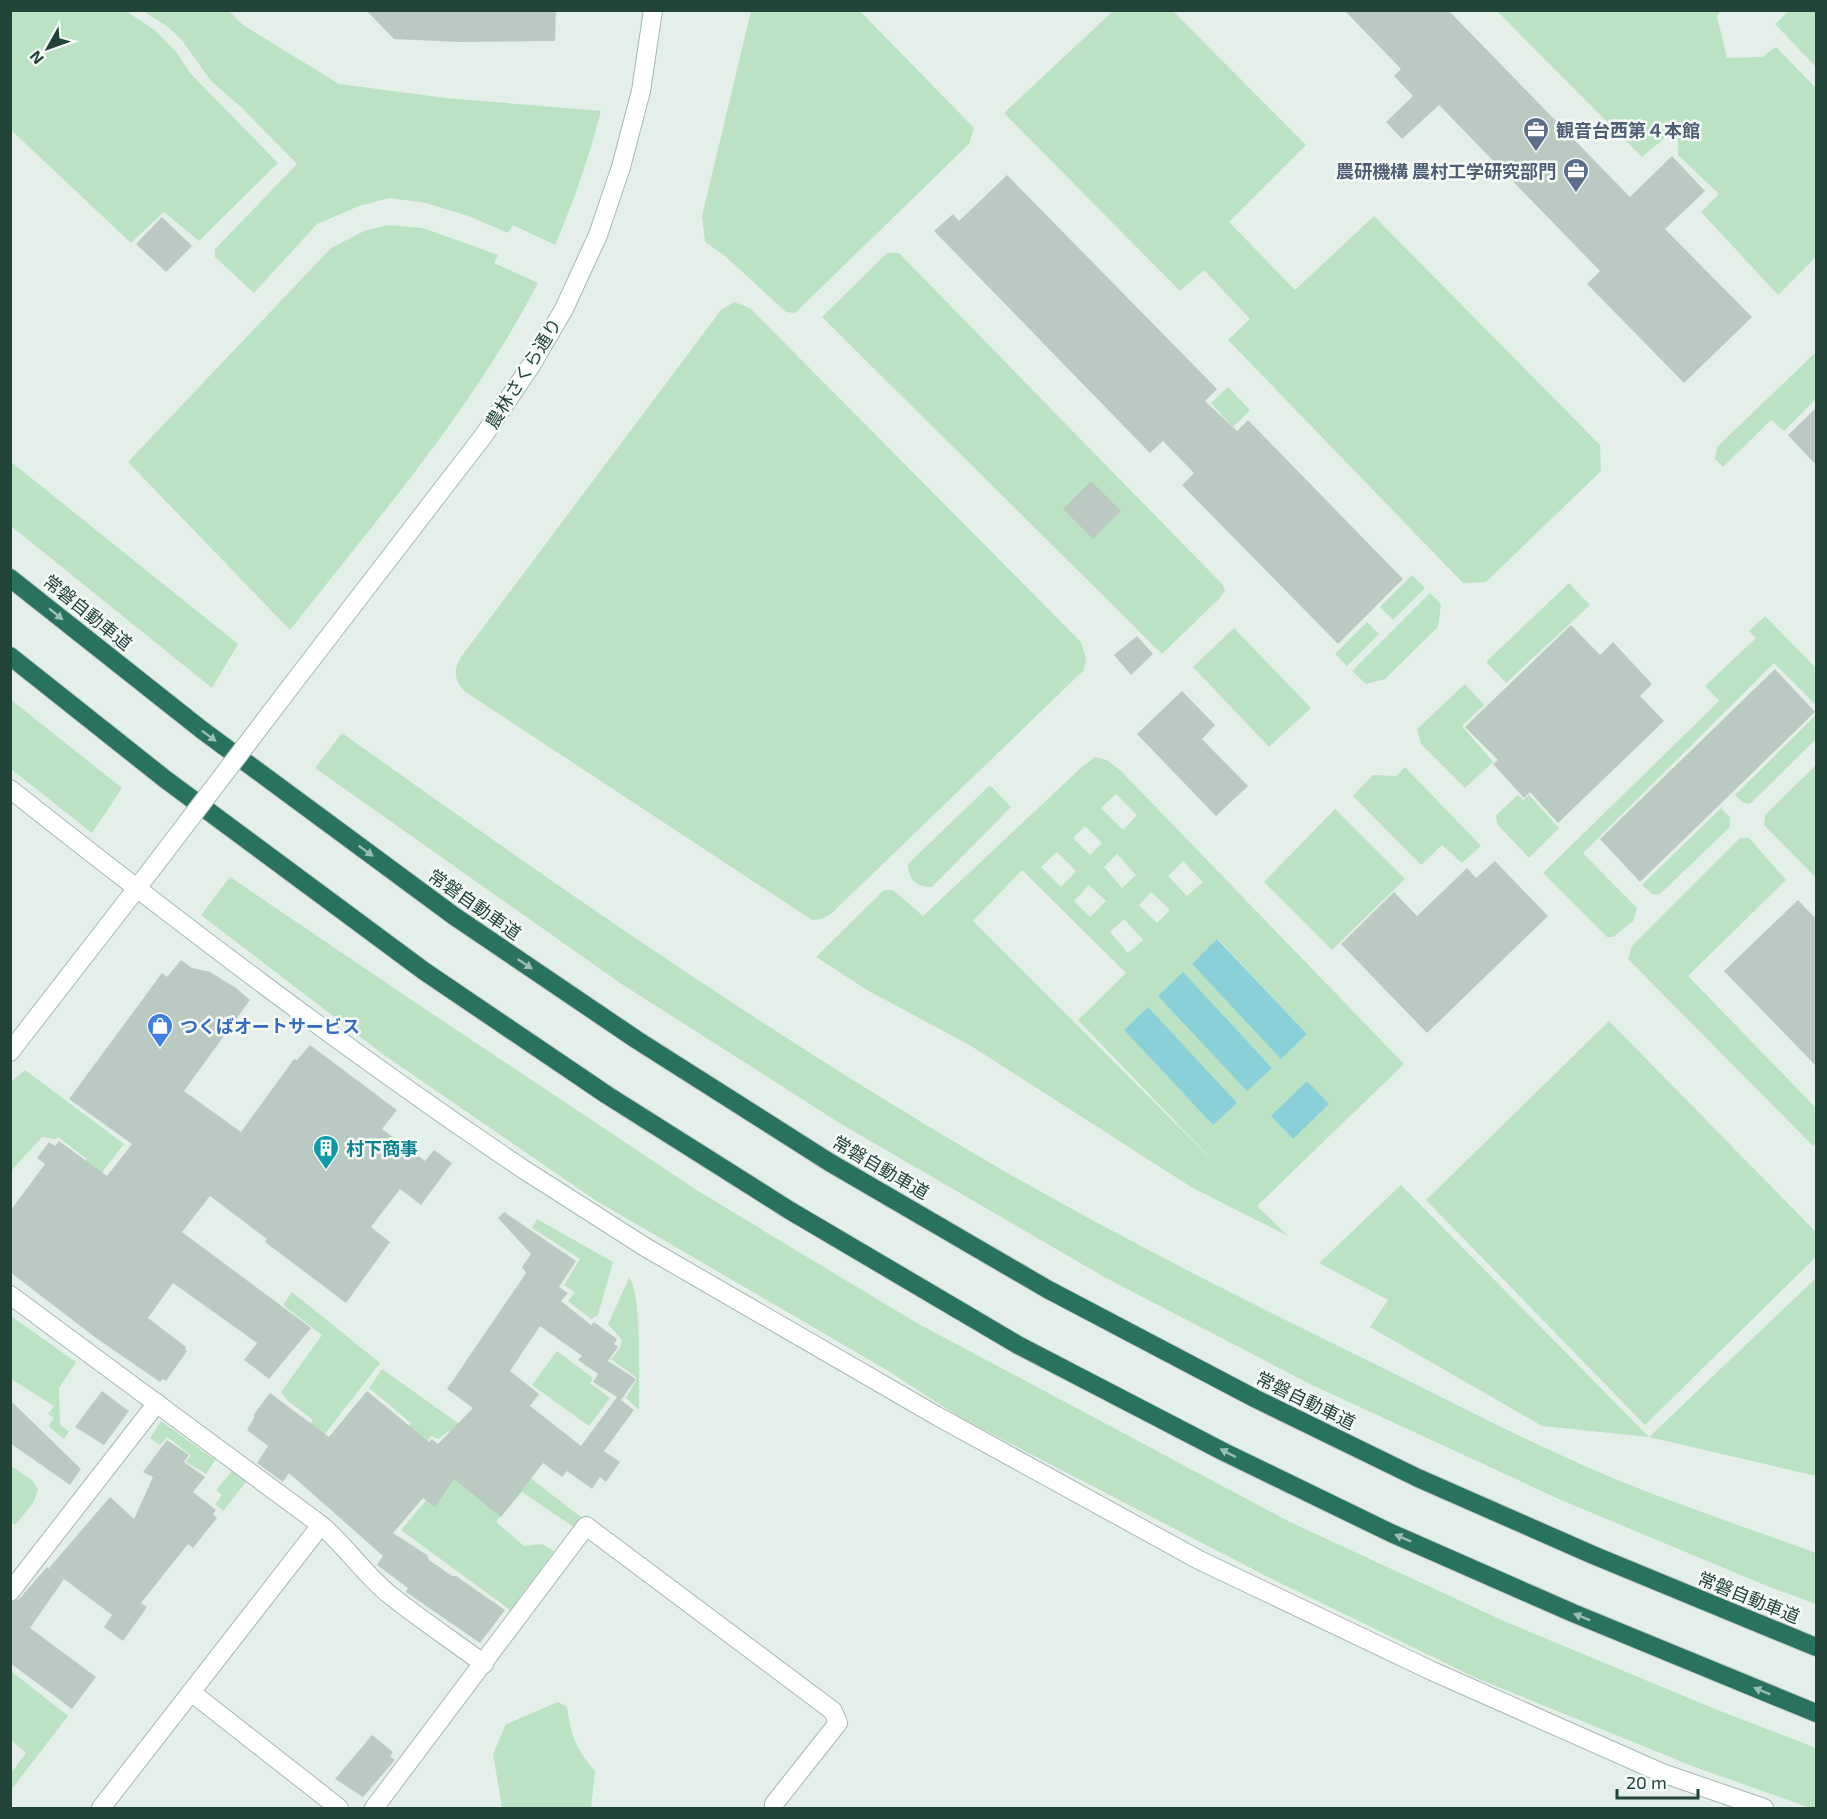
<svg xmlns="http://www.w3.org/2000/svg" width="1827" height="1819" font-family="'Exo 2','Noto Sans JP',sans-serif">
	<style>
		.green { fill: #bce2c4; fill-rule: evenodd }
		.water { fill: #89d0d8 }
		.building { fill: #bacac3; fill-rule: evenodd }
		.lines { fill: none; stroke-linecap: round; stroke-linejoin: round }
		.street-casing { stroke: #a7b8b1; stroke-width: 20 }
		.secondary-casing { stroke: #a2bcb2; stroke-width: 20 }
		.highway-casing { stroke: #c1cac7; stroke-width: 20 }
		.street { stroke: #fff; stroke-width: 18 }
		.secondary { stroke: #fff; stroke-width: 18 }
		.highway { stroke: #2a7260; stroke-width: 18 }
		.secondary-bridge-casing { stroke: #a2bcb2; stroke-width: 20; stroke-linecap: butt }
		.secondary-bridge { stroke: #fff; stroke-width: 18 }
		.oneway { fill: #9abdb4 }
		.labels { text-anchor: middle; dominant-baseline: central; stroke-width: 5; stroke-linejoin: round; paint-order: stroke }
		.service-label { font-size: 18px; font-weight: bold; fill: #4e5e75; stroke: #f6fbf8; text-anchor: start }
		.street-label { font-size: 18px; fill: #224338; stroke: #f6fbf8 }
		.shop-label { font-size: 18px; font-weight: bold; fill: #366cbe; stroke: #f6fbf8; text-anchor: start }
		.culture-label { font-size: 18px; font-weight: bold; fill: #0d838f; stroke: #f6fbf8; text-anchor: start }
	</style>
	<rect width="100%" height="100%" fill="#e5efea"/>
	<g class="green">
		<polygon points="10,11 126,11 156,31 176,52 191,74 278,163 199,241 164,212 131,243 11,130"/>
		<path d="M 143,11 L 229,11 L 243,25 L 339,84 L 446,98 L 601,111 C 589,157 574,201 555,245 L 513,225 L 508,233 L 471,217 L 426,203 L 389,198 L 359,206 L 317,224 L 254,293 L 215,257 L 215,249 L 297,164 L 241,107 L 211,81 L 181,39 L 168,27 Z"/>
		<polygon points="751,11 860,11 974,128 969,144 795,313 786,312 725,256 705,242 702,216"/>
		<polygon points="1113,11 1173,11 1306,145 1229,222 1295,290 1374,216 1600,445 1601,471 1486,582 1463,583 1228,340 1250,319 1204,270 1180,291 1004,113"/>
		<polygon points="1497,11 1720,11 1717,16 1727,58 1762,57 1776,47 1816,88 1816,257 1778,295 1701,212 1719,194 1678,155 1678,127 1642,157"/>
		<polygon points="1789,11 1816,11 1816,67 1775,24"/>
		<path d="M 388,225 L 423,228 L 498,255 L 494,263 L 538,283 C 472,410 378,518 290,630 L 128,462 L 331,248 L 364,231 Z"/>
		<polygon points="887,253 899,253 1223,585 1225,591 1220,598 1162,654 822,317"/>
		<path d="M 734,302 L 750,308 L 1081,642 L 1086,658 L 1084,670 L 832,913 L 822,919 L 812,920 L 464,691 C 454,679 453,671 461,657 L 721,310 Z"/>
		<polygon points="1816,352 1816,399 1784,431 1771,420 1723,467 1715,459 1717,447"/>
		<polygon points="1228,387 1250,410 1233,427 1211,403"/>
		<polygon points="10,461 238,644 212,688 11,526"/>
		<polygon points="1412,575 1425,588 1393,620 1380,607"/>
		<polygon points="1569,583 1590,605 1506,683 1486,662"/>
		<polygon points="1430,593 1441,604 1438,627 1385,679 1366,684 1352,671"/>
		<polygon points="1765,616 1816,668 1816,705 1774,663 1583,853 1637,908 1633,921 1613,937 1607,937 1543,873 1719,701 1705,686 1756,638 1749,631"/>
		<polygon points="1367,622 1379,634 1347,666 1335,654"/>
		<polygon points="1234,628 1311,708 1269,747 1193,667"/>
		<polygon points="1465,684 1484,705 1462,726 1493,762 1465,788 1421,744 1417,729"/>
		<polygon points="10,699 122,788 92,833 11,769"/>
		<polygon points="1816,715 1816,739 1750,804 1742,802 1735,795"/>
		<path d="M 342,733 C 550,881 760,1028 980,1157 C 1110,1233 1244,1300 1379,1366 C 1460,1406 1541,1449 1625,1483 C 1688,1508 1753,1530 1816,1553 L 1816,1604 L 1767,1586 L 1561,1500 L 1312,1385 L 1106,1278 L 841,1124 L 620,983 L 315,768 Z"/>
		<path d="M 1095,757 L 1107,760 L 1121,771 L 1404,1064 L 1257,1206 L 1288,1236 L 1191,1187 L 971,1046 L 867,990 L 816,957 L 884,890 L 893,890 L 923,916 L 1082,767 ZM 1116,794 L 1137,815 L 1123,830 L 1101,808 ZM 1085,826 L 1102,843 L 1090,855 L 1073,838 ZM 1057,852 L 1076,871 L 1061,887 L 1041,867 ZM 1117,854 L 1136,875 L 1122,888 L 1104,867 ZM 1183,861 L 1203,882 L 1187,896 L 1168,876 ZM 1022,870 L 1126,973 L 1078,1020 L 1220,1168 L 973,921 ZM 1089,885 L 1106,901 L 1090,917 L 1074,901 ZM 1151,892 L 1170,910 L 1157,923 L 1139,905 ZM 1124,919 L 1143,940 L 1128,953 L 1110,932 ZM 1218,939 L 1307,1034 L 1282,1058 L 1192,964 ZM 1148,1008 L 1236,1103 L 1213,1125 L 1124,1030 Z"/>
		<polygon points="1816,765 1816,878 1764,825 1765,815"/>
		<polygon points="1405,767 1481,846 1462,863 1442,845 1421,865 1353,796 1373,775 1396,776"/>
		<path d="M 990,785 L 1011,807 L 932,887 C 916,887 908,880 908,864 Z"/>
		<polygon points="1518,795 1523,800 1529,795 1559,828 1529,858 1497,824 1496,815"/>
		<polygon points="1721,808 1730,817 1730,827 1661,893 1657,895 1652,894 1642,885"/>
		<polygon points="1335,809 1405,879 1332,950 1264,882"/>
		<polygon points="1740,838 1749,838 1786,880 1688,976 1816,1108 1816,1143 1813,1146 1628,959 1632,946"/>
		<polygon points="230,877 422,1007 698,1191 915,1322 1290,1522 1506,1622 1715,1709 1816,1748 1816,1808 1810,1808 1692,1766 1476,1678 1264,1575 961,1418 890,1372 595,1200 384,1055 201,915"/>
		<polygon points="1609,1021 1816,1232 1816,1257 1645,1425 1426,1200"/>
		<polygon points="25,1070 124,1144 83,1197 66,1187 87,1159 58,1137 55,1139 42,1137 11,1171 11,1082"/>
		<polygon points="1401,1185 1649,1437 1816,1278 1816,1476 1649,1437 1542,1426 1370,1327 1388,1300 1319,1263"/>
		<polygon points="537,1219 613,1262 598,1315 591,1319 568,1301 575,1292 564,1285 580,1259 532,1228"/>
		<path d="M 629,1278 C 642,1290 639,1388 639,1410 L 626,1398 L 637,1378 L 611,1359 L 620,1348 L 622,1340 L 608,1324 Z"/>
		<polygon points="292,1292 380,1363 300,1466 299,1443 313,1420 288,1401 281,1392 322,1335 283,1305"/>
		<polygon points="11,1316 76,1362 59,1388 60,1425 69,1431 64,1439 48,1426 54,1418 48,1414 54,1406 11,1379"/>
		<polygon points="557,1351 593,1378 590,1383 610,1398 589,1426 532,1385"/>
		<polygon points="382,1369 479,1438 582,1518 575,1528 522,1492 496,1522 524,1546 542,1544 554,1551 510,1610 401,1530 456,1465 462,1443 449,1431 438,1439 431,1436 426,1443 401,1438 411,1423 369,1388"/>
		<polygon points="161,1421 215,1460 206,1474 186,1462 191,1455 167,1437 160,1445 150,1438"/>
		<polygon points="10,1465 33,1481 38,1490 33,1503 15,1525 11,1522"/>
		<polygon points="232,1471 246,1482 223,1511 215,1504 222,1495 216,1490"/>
		<polygon points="11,1671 68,1716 11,1790 11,1773 26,1753 11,1740"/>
		<path d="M 558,1702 L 567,1707 C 572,1738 574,1746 595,1771 L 591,1808 L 502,1808 L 493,1754 L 506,1724 Z"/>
	</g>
	<g class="water">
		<polygon points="1217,939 1307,1034 1281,1059 1192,964"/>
		<polygon points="1183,972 1272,1068 1247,1091 1158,996"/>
		<polygon points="1148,1007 1237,1103 1213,1125 1124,1030"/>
		<polygon points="1307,1081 1329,1104 1293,1139 1271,1116"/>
	</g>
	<g class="building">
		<polygon points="366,10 556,10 555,41 458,42 394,39"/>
		<polygon points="1344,10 1448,10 1630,197 1672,156 1705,191 1665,229 1752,317 1684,383 1587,284 1600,271 1439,105 1402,139 1386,122 1413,96 1394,76 1401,69"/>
		<polygon points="1007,175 1217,389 1205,401 1237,431 1248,420 1403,579 1338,644 1182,485 1194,473 1163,441 1150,453 934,231 953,214 959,221"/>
		<polygon points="162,217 192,246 166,272 136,244"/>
		<polygon points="1816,408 1816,465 1788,435"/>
		<polygon points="1091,481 1121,511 1093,539 1063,509"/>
		<polygon points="1571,625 1600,655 1613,642 1652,684 1640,696 1664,721 1558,823 1530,792 1524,798 1493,764 1498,760 1465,727"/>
		<polygon points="1137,636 1153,654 1131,675 1114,655"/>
		<polygon points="1775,669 1815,712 1640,882 1600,839"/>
		<polygon points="1182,691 1215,725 1202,739 1248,786 1216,816 1137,734"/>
		<polygon points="1495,861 1548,916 1427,1033 1341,944 1394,892 1417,916 1467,868 1476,878"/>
		<polygon points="1798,900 1816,919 1816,1066 1724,971"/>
		<polygon points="181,960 192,968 210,972 236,988 250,1000 184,1091 241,1132 294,1059 297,1060 310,1045 397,1110 382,1129 425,1161 434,1150 452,1163 421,1205 400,1189 371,1227 390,1242 346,1303 265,1242 267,1239 210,1196 182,1232 311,1328 269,1379 244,1360 257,1343 173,1283 148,1318 186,1347 185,1349 187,1351 166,1381 163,1379 160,1382 96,1338 10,1272 10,1211 45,1164 37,1158 49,1142 55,1146 59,1141 107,1176 132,1144 69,1099 162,973 167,977"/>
		<path d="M 504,1212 L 576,1261 L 559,1287 L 568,1293 L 561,1301 L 591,1325 L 594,1322 L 617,1339 L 614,1344 L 618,1347 L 608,1361 L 636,1379 L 621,1400 L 620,1399 L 634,1410 L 604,1451 L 620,1462 L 606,1482 L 600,1477 L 592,1489 L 567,1471 L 562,1477 L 543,1463 L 501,1517 L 454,1479 L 435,1507 L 423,1498 L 393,1533 L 427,1555 L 429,1560 L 452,1576 L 456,1576 L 505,1610 L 480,1643 L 406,1592 L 408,1588 L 377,1565 L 383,1556 L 289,1473 L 283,1482 L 257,1463 L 268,1446 L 247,1430 L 254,1418 L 254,1414 L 270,1393 L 329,1437 L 367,1391 L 429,1442 L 432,1439 L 438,1444 L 473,1408 L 447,1389 L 526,1273 L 522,1267 L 531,1254 L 498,1218 ZM 540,1326 L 582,1356 L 578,1360 L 598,1374 L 593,1382 L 617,1397 L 581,1446 L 530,1406 L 539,1394 L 510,1371 Z"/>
		<polygon points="102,1391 129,1411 104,1445 75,1427"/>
		<polygon points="10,1400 81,1469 70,1485 10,1443"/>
		<polygon points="167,1440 189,1455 184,1462 205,1477 193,1492 216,1510 213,1514 217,1518 193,1548 188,1544 141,1603 147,1607 123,1641 104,1627 112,1615 64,1579 30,1628 96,1677 72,1709 10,1663 10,1603 19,1599 47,1567 62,1578 49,1568 110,1497 134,1519 153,1477 143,1472"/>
		<polygon points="372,1735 393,1752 390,1756 395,1760 363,1797 335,1779"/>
	</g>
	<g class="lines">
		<defs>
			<g id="street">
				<polyline points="645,1247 937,1416 1199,1560 1432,1671 1662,1773 1764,1808"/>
				<path d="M 10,1295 L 321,1525 C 346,1546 364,1574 390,1595 C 420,1619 453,1641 484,1664"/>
				<polyline points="10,1592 157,1403"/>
				<polyline points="191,1692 339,1808"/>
				<polyline points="101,1808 321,1525"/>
				<polyline points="374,1808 586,1526 833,1711 838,1723 774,1804 774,1808"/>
			</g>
			<g id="secondary">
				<polyline points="291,686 484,435 530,367 564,309 598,235 621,167 641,91 653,10"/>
				<path d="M 10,789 C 177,921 346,1050 523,1169 C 563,1195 604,1221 645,1247"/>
				<polyline points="10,1052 151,870"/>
			</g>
			<g id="highway">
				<polyline points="10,578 202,730 454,916 637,1040 829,1162 1047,1289 1256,1399 1418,1478 1593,1555 1816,1647"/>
				<polyline points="10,656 165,779 424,971 607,1095 789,1210 1018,1345 1224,1452 1391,1533 1573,1613 1816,1713"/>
			</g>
		</defs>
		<use href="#street" class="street-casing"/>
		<use href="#secondary" class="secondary-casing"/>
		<use href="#highway" class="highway-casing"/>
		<use href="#street" class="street"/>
		<use href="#secondary" class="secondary"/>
		<use href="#highway" class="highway"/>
		<defs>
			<polyline id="secondary-bridge" points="151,870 291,686"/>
		</defs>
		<use href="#secondary-bridge" class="secondary-bridge-casing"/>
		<use href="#secondary-bridge" class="secondary-bridge"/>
	</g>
	<defs><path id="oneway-solid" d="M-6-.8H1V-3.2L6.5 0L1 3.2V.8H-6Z" transform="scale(1.5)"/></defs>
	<g class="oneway">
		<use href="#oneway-solid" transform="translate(56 614) rotate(39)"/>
		<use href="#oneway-solid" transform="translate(209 736) rotate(37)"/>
		<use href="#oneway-solid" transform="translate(366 851) rotate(36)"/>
		<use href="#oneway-solid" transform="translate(525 964) rotate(34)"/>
		<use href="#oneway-solid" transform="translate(1228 1453) rotate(-153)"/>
		<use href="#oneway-solid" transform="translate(1403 1538) rotate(-156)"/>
		<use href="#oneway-solid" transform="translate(1582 1617) rotate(-158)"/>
		<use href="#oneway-solid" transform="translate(1762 1691) rotate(-158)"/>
	</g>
	<defs>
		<symbol id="office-pin" viewBox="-11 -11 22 30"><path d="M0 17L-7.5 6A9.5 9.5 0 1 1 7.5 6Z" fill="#5c6f8a" stroke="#f6fbf8"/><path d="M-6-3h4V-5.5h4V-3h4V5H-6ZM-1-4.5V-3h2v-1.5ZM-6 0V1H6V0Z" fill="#fff"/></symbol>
		<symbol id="shop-pin" viewBox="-11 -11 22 30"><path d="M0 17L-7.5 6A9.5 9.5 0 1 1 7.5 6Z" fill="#3f7fe0" stroke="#f6fbf8"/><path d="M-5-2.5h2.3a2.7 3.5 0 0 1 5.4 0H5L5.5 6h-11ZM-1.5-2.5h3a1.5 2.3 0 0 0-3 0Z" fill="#fff"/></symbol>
		<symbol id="building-pin" viewBox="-11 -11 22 30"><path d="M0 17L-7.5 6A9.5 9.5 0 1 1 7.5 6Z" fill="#0f9aa8" stroke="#f6fbf8"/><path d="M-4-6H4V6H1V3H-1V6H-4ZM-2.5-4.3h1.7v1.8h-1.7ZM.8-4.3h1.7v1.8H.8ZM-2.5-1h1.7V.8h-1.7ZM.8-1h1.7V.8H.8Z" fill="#fff"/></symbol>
	</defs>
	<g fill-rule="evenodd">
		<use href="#office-pin" x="1521" y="115" width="30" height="40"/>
		<use href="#office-pin" x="1561" y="156" width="30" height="40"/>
		<use href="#shop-pin" x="145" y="1011" width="30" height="40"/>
		<use href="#building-pin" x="311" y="1133" width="30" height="40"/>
	</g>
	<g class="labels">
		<g class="service-label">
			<text x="1556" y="130">観音台西第４本館</text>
			<text x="1556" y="171" text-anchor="end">農研機構 農村工学研究部門</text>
		</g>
		<g class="street-label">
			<text transform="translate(523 373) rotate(-58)">農林さくら通り</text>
			<text transform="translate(88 612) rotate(39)">常磐自動車道</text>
			<text transform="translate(475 904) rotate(35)">常磐自動車道</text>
			<text transform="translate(881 1167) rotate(30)">常磐自動車道</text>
			<text transform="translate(1306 1400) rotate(26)">常磐自動車道</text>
			<text transform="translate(1749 1597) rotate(22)">常磐自動車道</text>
		</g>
		<g class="shop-label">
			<text x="180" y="1026">つくばオートサービス</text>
		</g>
		<g class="culture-label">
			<text x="346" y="1148">村下商事</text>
		</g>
	</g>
	<rect width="1827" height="1819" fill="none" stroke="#224338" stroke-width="24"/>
	<g transform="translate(48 48) rotate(230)" stroke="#f6fbf8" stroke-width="4.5" paint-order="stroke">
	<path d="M0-4.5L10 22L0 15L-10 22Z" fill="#224338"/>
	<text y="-9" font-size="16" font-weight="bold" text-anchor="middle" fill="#224338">N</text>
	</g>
	<path d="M1617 1789v9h81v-9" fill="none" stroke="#224338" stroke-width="3"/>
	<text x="1626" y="1789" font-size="18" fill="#224338" stroke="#f6fbf8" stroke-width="4.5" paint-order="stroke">20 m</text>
</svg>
